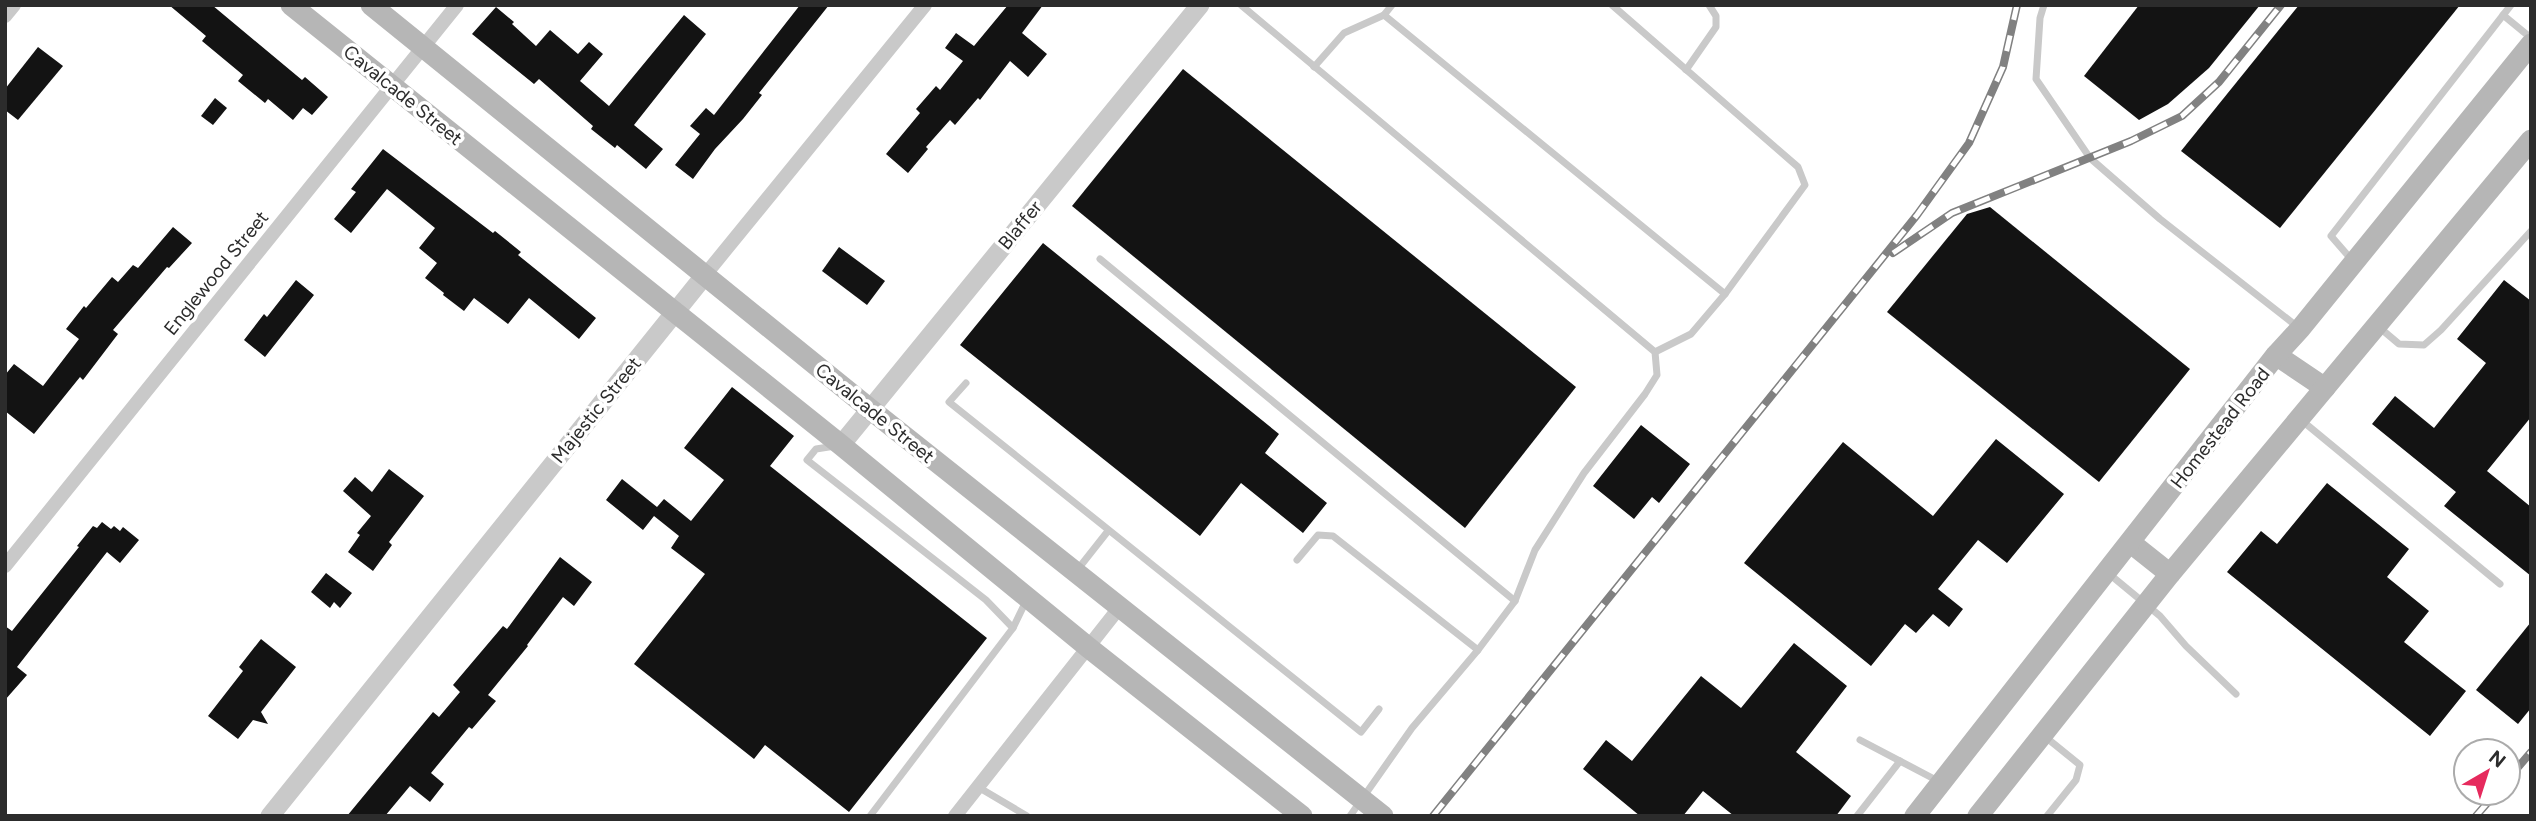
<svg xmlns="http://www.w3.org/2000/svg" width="2536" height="821" font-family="Figtree,sans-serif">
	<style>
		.building { fill: #131313 }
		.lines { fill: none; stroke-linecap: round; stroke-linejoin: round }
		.service { stroke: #c9c9c9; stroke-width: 7 }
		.minor { stroke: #c9c9c9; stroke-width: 14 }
		.tertiary { stroke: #c9c9c9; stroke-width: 19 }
		.secondary { stroke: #b6b6b6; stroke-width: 21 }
		.rail-casing { stroke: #818181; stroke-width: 8 }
		.rail { stroke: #fff; stroke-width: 5; stroke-dasharray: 16; stroke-linecap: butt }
		.labels { text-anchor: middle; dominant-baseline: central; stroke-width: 7; stroke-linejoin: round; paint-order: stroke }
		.street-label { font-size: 19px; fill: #2c2c2c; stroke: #fff }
	</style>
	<rect width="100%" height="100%" fill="#fff"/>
	<g class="building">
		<polygon points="169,5 212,5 302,80 305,77 328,97 312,115 303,108 293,120 268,99 265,103 238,81 243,75 202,41 206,36"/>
		<polygon points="800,5 829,5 759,93 762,95 743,119 715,149 693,179 675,165 700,134 690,126 706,108 714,115"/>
		<polygon points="1008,5 1043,5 1022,33 1047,54 1028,77 1010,61 980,100 978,98 955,125 950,120 926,147 928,149 908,173 886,154 920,113 916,109 936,86 940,90 963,61 945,48 956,33 974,46"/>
		<polygon points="2139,5 2260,5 2209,68 2168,104 2139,120 2084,76"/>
		<polygon points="2299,5 2460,5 2280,228 2181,151"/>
		<polygon points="496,7 514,22 512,24 536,46 550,30 578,54 589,42 603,54 580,81 609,106 684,15 706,34 634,125 663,149 646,169 617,145 615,148 591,129 593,126 539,79 534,84 472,34"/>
		<polygon points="38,47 63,66 18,120 5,110 5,89"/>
		<polygon points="1183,69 1576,387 1465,528 1072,206"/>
		<polygon points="215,98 227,108 213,125 201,116"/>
		<polygon points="383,149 493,233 495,231 521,252 518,255 596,318 579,339 529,298 508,324 474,298 464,311 443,295 444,293 425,278 437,263 419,248 435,228 387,189 351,233 334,219 356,192 351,189"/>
		<polygon points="1990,207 2190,369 2099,482 1887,312 1967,214"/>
		<polygon points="173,227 192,243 169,268 167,267 113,330 118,334 83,380 80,377 34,434 5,411 5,375 14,364 43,386 79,339 66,329 84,306 86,308 112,277 118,282 133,265 138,268"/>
		<polygon points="1043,243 1279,434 1265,453 1327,503 1303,533 1241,483 1200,536 960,345"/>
		<polygon points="839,247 885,281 867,305 822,271"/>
		<polygon points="296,280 314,295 265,357 244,340 264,314 267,317"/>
		<polygon points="2504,280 2531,301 2531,417 2487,471 2531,507 2531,576 2444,506 2456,492 2372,424 2395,396 2434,428 2486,363 2457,339"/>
		<polygon points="732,387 794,436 770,466 987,638 849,812 765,745 754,759 634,664 705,574 671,548 679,536 654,516 643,530 606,500 622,479 657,507 664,499 691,521 724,480 684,448"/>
		<polygon points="1641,425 1690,464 1659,503 1652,497 1634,519 1593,486"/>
		<polygon points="1996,439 2064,494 2007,563 1978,540 1938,589 1963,609 1949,627 1933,614 1916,633 1905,624 1871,666 1744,563 1843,442 1933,516"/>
		<polygon points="389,469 424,496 389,542 392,545 373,571 348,552 360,535 357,533 371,516 343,491 355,477 372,492"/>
		<polygon points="2327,483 2409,549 2387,577 2429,611 2404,642 2466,691 2430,736 2227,572 2261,531 2277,544"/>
		<polygon points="102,522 111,529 114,526 120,531 123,527 139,540 120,563 107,552 17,667 27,675 5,700 5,626 12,631 79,547 77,546 93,526 97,528"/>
		<polygon points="560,557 592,582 574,606 563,597 527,645 528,646 488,695 496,701 472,729 469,727 431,773 444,784 430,802 410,786 385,816 347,816 433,712 439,717 460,692 453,685 503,626 507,629"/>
		<polygon points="326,573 352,593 340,608 334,602 330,608 311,592"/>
		<polygon points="2531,622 2531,708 2518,724 2476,690"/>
		<polygon points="261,639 296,667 261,712 268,724 253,720 238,739 208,716 243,671 239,667"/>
		<polygon points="1794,643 1847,686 1796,752 1851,796 1836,816 1734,816 1703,791 1683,816 1640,816 1583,769 1606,740 1632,761 1701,676 1741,708"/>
	</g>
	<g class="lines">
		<g class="service">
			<polyline points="1241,5 1655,352 1657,375 1645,394 1584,473 1535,550 1515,601 1478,650 1412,728 1350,816"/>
			<polyline points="1392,5 1384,15 1725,294"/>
			<polyline points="1612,5 1798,167 1805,185 1725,294 1691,334 1655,352"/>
			<polyline points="2044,5 2040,18 2036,79 2090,158 2160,219 2299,328"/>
			<polyline points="2503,15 2531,38"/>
			<polyline points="1314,67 1344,33 1384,15"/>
			<polyline points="1686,70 1716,27 1716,16 1709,5"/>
			<polyline points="1100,259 1515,601"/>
			<polyline points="2351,259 2331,236 2511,5"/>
			<polyline points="2380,328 2399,344 2424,345 2441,330 2531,231"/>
			<polyline points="966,383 949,402 1361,732 1379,709"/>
			<polyline points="2300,419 2500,584"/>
			<polyline points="835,446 816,449 807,460 986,600 1013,628 870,816"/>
			<polyline points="1297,560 1318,535 1333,536 1478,650"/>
			<polyline points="1078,569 1108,531"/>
			<polyline points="2108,573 2160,616 2186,646 2236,694"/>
			<polyline points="1013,628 1026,601"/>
			<polyline points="2043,735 2080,765 2076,780 2047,816"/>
			<polyline points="1860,740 1938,781"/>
			<polyline points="978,787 1027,816"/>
			<polyline points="1857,816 1900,761"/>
		</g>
		<g class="minor">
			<polyline points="5,16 14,5"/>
			<polyline points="705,275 925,5"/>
			<polyline points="5,566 457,5"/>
			<polyline points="955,816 1119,608"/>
		</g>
		<g class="tertiary">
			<polyline points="841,445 1200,5"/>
			<polyline points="270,816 705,275"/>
		</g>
		<g class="secondary">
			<polyline points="291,5 841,445 1089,648 1302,816"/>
			<polyline points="371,5 870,409 1383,816"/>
			<polyline points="2276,355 2325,388"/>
			<polyline points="2131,543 2170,574"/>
			<polyline points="1915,816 2276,355 2300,329 2531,44"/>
			<polyline points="1978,816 2170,574 2531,140"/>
		</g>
		<defs>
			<g id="rail">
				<polyline points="1893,253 1952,213 2131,141 2182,116 2219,82 2281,5"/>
				<polyline points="2508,779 2531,752"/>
				<polyline points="1433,816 1917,215 1969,143 2003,67 2017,5"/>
				<polyline points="2476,816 2496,793"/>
			</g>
		</defs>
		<use href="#rail" class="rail-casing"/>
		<use href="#rail" class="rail"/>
	</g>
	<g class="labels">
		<g class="street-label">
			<text transform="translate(403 95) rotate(39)">Cavalcade Street</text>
			<text transform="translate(1020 225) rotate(-51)">Blaffer</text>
			<text transform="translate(216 273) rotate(-51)">Englewood Street</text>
			<text transform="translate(596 410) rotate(-51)">Majestic Street</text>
			<text transform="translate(875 413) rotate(39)">Cavalcade Street</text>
			<text transform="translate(2220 428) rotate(-52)">Homestead Road</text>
		</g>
	</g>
	<rect width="2536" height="821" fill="none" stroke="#2c2c2c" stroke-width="14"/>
	<g transform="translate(2487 772) rotate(39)"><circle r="33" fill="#ffffff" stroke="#ababab" stroke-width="2"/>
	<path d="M0-5L12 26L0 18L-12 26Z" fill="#e62a5d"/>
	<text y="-10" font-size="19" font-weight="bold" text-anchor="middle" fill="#2c2c2c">N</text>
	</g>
</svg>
